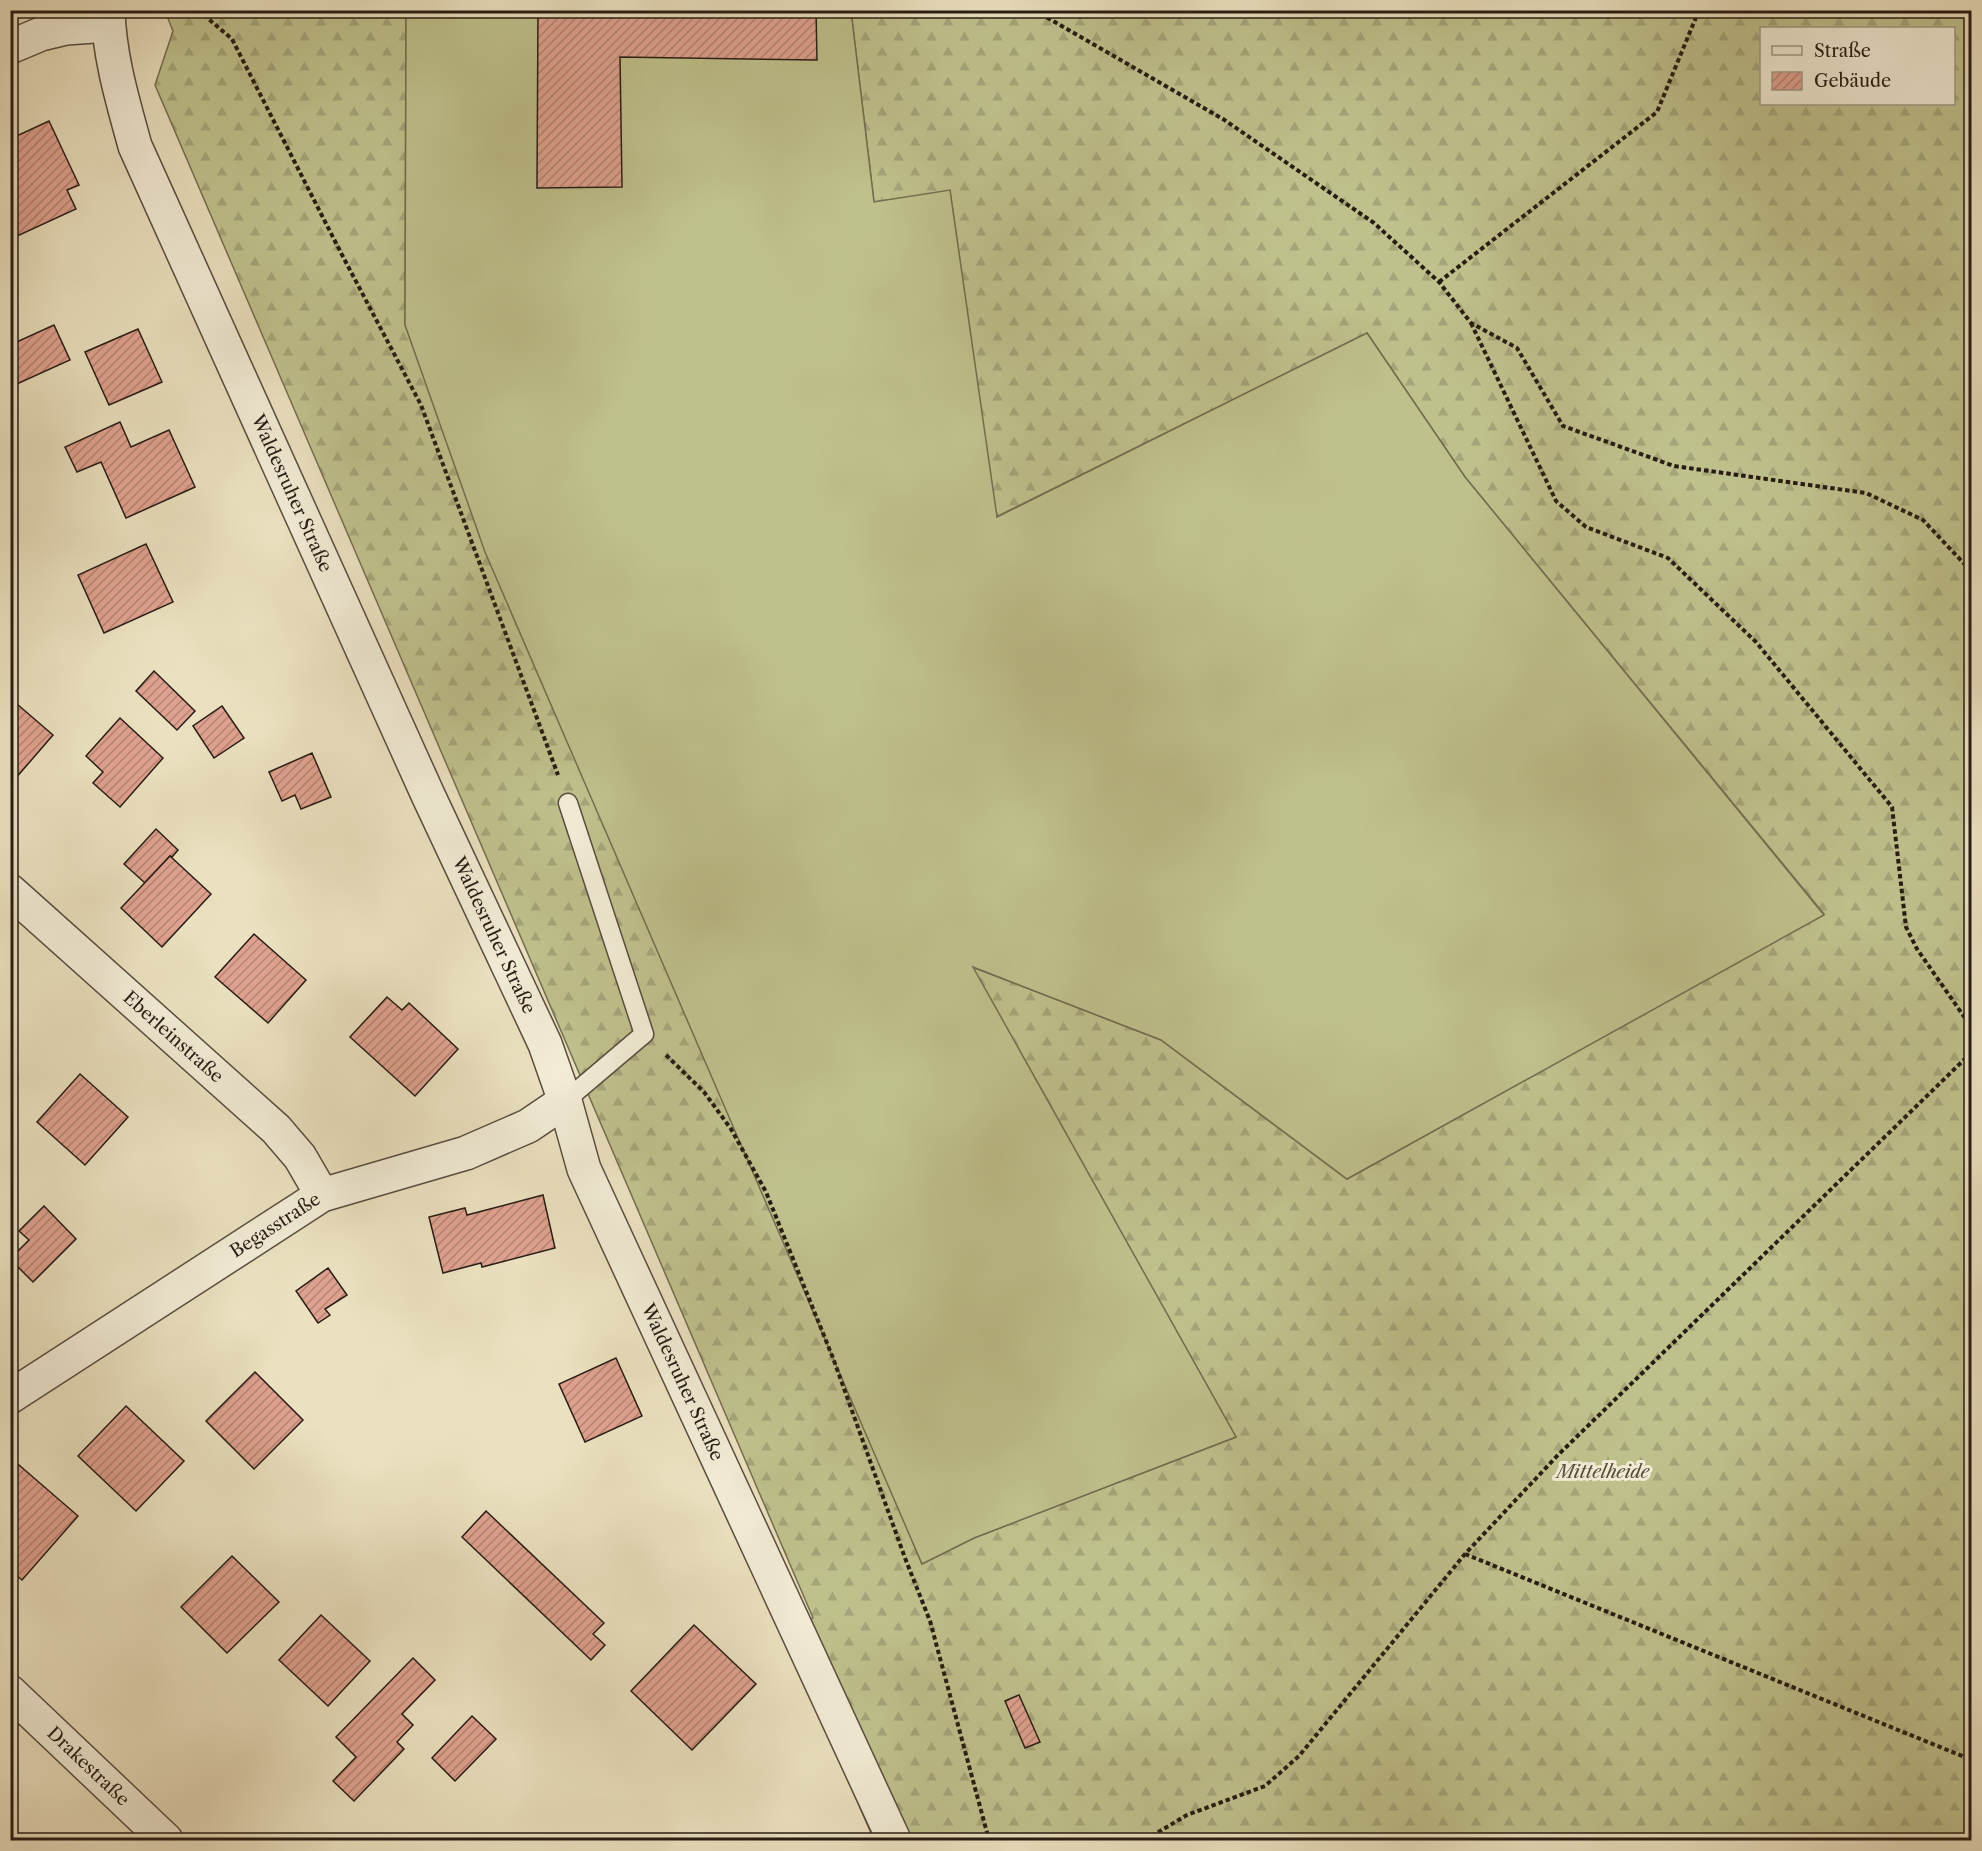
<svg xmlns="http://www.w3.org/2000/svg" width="1982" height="1851" font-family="'Libre Caslon Text',serif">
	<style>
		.forest { fill: url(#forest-firs); stroke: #736e50; stroke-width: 1.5; fill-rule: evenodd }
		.garden { fill: #bfc18d; stroke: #736e50; stroke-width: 1.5 }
		.building { fill: url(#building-hatch); stroke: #271c14; stroke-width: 1.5 }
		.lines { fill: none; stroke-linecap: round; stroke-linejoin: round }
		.service-casing { stroke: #584d3f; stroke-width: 21 }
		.minor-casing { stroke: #584d3f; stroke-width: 36 }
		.path { stroke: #271c14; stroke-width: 4; stroke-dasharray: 4.5 3; stroke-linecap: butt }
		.service { stroke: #f2ecd6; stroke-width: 18 }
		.minor { stroke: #f2ecd6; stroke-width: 33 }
		.labels { text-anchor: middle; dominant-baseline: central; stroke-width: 6; stroke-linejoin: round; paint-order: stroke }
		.street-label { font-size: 18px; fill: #271c14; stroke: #f2ecd6 }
		.park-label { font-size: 18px; font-style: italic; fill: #554e38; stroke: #f2ecd6 }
	</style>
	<defs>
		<pattern id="forest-firs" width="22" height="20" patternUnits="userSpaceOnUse" patternTransform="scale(1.5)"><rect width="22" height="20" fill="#bfc18d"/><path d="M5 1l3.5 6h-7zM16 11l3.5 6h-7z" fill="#a4a579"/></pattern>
		<pattern id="building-hatch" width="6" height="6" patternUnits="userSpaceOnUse" patternTransform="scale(1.5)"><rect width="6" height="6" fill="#e0a290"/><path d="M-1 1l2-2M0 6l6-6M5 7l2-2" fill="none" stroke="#b68374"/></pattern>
	</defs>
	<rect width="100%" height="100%" fill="#ebe1c0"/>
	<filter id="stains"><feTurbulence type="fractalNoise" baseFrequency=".00333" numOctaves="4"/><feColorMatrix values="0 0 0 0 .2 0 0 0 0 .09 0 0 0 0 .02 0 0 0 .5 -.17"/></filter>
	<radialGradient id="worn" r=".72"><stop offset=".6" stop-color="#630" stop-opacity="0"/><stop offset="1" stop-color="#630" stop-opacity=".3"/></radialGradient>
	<path class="forest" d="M 165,11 L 406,11 L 405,325 L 922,1564 L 974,1538 L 1236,1437 L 972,967 L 1161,1040 L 1347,1179 L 1824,914 L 1465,477 L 1367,333 L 996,517 L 950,191 L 874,202 L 851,11 L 1971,11 L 1971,1840 L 874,1840 L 784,1633 L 813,1618 L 155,85 L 173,31 ZM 1762,28 L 1954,28 L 1954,104 L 1762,104 Z"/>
	<polygon class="garden" points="406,11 851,11 874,202 950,190 997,517 1367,333 1465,477 1824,915 1347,1179 1161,1040 973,967 1236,1437 974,1538 922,1564 485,552 405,325"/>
	<g class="building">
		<polygon points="538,10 816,10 817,60 620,57 622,187 537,188"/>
		<polygon points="49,121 79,185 67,190 76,209 15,237 10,228 10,139"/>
		<polygon points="54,325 70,360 10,387 10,345"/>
		<polygon points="138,329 162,382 109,405 85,352"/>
		<polygon points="120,422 131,447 169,430 195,487 126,518 101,462 77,472 65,447"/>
		<polygon points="146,544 173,602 104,633 78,575"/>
		<polygon points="154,671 195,711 177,730 136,691"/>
		<polygon points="10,698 53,735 15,779 10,775"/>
		<polygon points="222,706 244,738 214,758 193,726"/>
		<polygon points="120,718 163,758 120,807 93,783 103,772 86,756"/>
		<polygon points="312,753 331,797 301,809 295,795 282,801 269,772"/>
		<polygon points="156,829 178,850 172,857 170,856 145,883 124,864"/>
		<polygon points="170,856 211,894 162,947 121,908"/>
		<polygon points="254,934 306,980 268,1023 215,977"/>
		<polygon points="387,997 402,1010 409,1003 458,1049 415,1096 350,1037"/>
		<polygon points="10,1071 18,1078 10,1086"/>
		<polygon points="80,1074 128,1117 85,1165 37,1122"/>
		<polygon points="543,1195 555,1248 482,1267 481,1263 443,1273 429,1217 465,1208 467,1215"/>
		<polygon points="44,1206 76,1239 33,1282 10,1259 29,1240 19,1231"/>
		<polygon points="328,1268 347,1295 325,1309 330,1315 318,1323 296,1291"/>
		<polygon points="10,1279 18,1285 10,1293"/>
		<polygon points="616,1358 642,1416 585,1442 559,1384"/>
		<polygon points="255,1372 303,1420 254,1469 206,1421"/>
		<polygon points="126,1406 184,1461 136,1511 78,1456"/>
		<polygon points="19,1465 78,1516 22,1580 10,1570 10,1475"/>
		<polygon points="486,1511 604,1623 593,1634 605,1645 591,1660 462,1537"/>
		<polygon points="232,1556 279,1602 227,1653 181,1607"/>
		<polygon points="321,1615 370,1661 328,1706 279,1660"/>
		<polygon points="694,1625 756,1684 692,1750 631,1691"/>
		<polygon points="413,1658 435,1680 402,1714 413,1725 397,1742 404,1749 354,1801 333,1781 356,1757 336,1737"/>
		<polygon points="1019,1695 1040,1742 1025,1748 1005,1701"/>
		<polygon points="472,1716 496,1739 455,1781 432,1758"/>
		<polygon points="754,1834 761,1840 747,1840"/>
	</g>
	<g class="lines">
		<defs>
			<polyline id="service" points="565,1101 644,1034 568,803"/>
			<g id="minor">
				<path id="s1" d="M 108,10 C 109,56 123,102 135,146 L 428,795 L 545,1044 L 565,1101 L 584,1169 L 894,1840"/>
				<polyline points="10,47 41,34 66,28 108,25"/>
				<path id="s2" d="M 10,891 L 276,1129 L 300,1157 L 322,1195"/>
				<path id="s3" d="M 10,1397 L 322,1195 L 466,1153 L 528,1126 L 565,1101"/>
				<path id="s4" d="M 10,1692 L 166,1840"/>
			</g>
		</defs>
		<use href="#service" class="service-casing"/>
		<use href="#minor" class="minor-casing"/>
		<g class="path">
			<polyline points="198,10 232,39 340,251 421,405 558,775"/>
			<polyline points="1034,10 1223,119 1374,223 1439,282 1471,323 1517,348 1563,426 1674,466 1866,493 1923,520 1972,572"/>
			<polyline points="147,15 167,10"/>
			<polyline points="1439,282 1657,112 1699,10"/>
			<polyline points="1471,323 1556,501 1586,527 1668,558 1756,642 1892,807 1906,927 1917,949 1972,1028"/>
			<polyline points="666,1055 704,1092 731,1129 766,1192 833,1358 905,1558 930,1621 989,1840"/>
			<polyline points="1465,1554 1972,1760"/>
			<polyline points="1145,1840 1187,1815 1265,1786 1299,1756 1465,1554 1557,1456 1972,1052"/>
		</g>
		<use href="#service" class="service"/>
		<use href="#minor" class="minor"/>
	</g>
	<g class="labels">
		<g class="street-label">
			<text stroke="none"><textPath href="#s1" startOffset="520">Waldesruher Straße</textPath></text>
			<text stroke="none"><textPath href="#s1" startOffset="1006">Waldesruher Straße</textPath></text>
			<text stroke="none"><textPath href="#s2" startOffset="219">Eberleinstraße</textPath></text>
			<text stroke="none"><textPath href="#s3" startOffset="316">Begasstraße</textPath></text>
			<text stroke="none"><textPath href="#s1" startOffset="1492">Waldesruher Straße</textPath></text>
			<text stroke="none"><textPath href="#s4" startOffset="108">Drakestraße</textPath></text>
		</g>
		<g class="park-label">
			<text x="1603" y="1472">Mittelheide</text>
		</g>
	</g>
	<rect width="1982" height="1851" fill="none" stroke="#ebe1c0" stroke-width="36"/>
	<rect x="12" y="12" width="1958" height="1827" fill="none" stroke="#271c14" stroke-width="3"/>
	<rect x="18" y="18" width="1946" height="1815" fill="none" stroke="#271c14" stroke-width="1.5"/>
	<rect x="1760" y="27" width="195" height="78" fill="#f2ecd6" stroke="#a19988" stroke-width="1.5"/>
	<rect x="1772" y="46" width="30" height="9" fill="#f2ecd6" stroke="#a19988" stroke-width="1.5"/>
	<text x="1814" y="57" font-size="18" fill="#271c14">Straße</text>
	<rect x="1772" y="72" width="30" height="18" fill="url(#building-hatch)" stroke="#a19988" stroke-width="1.5"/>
	<text x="1814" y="87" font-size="18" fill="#271c14">Gebäude</text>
	<rect width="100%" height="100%" filter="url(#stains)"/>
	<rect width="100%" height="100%" fill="url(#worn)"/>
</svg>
